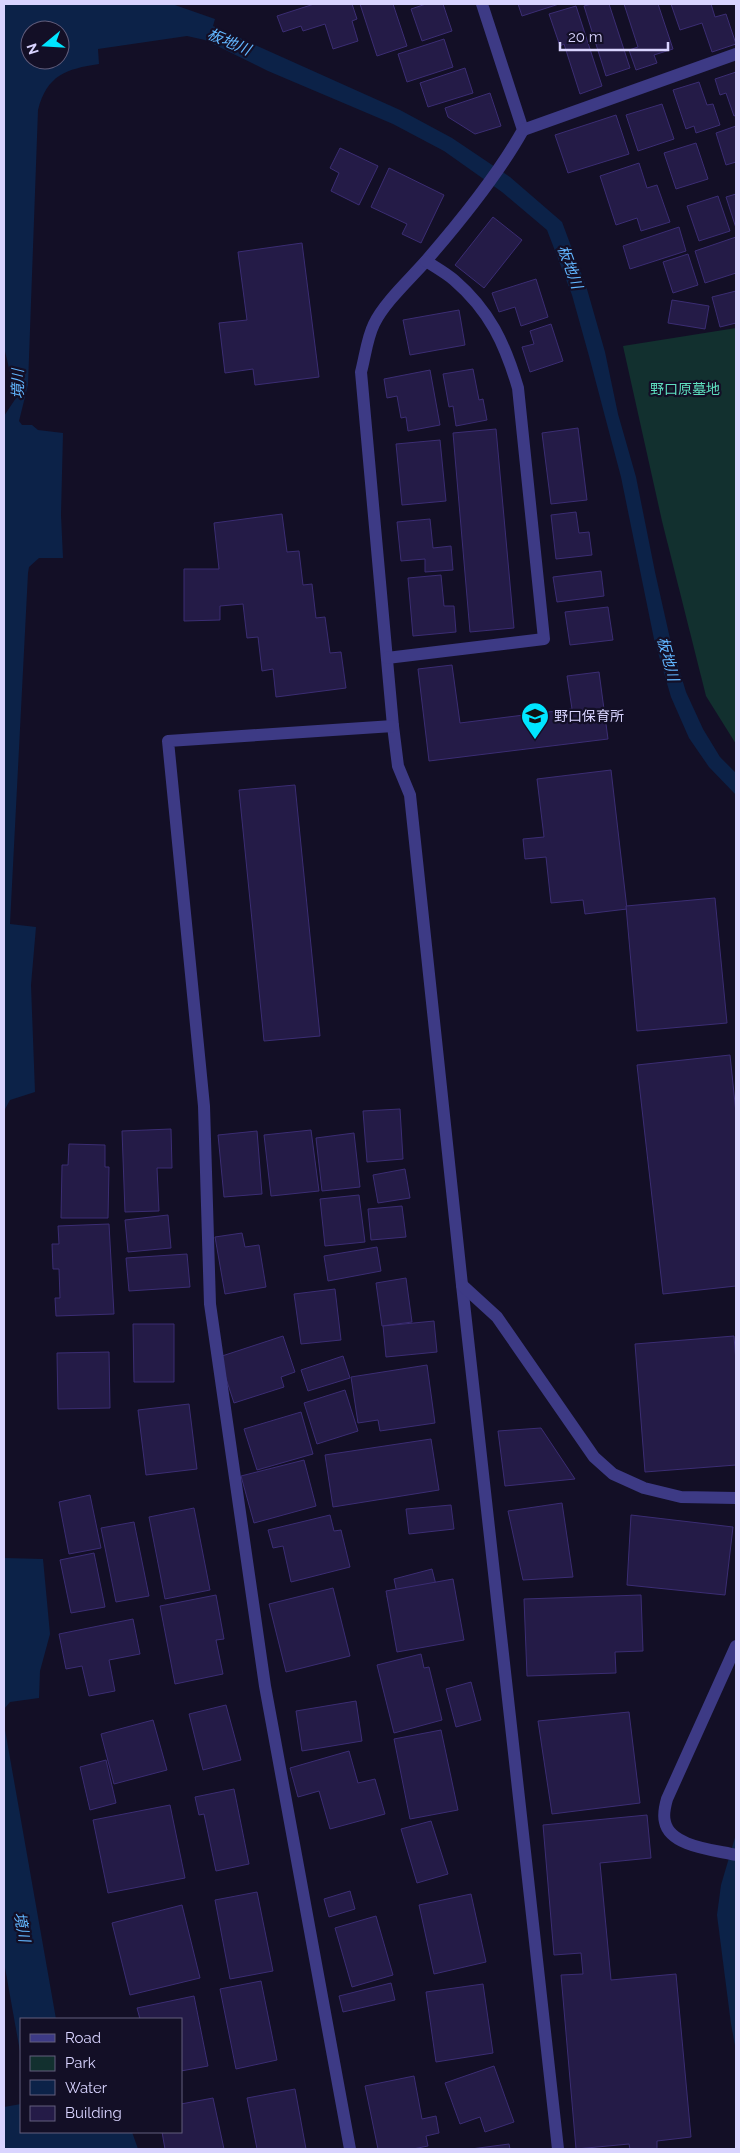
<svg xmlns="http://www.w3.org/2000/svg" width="740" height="2153" font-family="Raleway,'Noto Sans JP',sans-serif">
<rect width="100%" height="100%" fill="#130f26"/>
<!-- green -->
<path fill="#12302f" d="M736 328V744L706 696 662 521 623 346Z"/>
<!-- water -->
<g fill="#0c2248" fill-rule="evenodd">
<path d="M4 4H172L215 19 213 26 400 110 452 138 510 177 562 222 587 289 605 352 618 414 636 477 655 572 671 643 686 692 703 729 720 757 736 773V795L709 767 689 738 671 697 654 639 621 477 589 356 572 295 547 230 502 192 444 151 393 124 268 71 205 40 187 36 98 49 99 64C66 69 47 75 38 110L28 385 19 421 22 425H32L38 430 63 433 61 515 63 558H39L29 567 28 573 10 924 36 927 31 985 35 1092 10 1100 4 1111V416L16 398 4 347ZM30 30H60V60H30Z"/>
<path d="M4 1558 43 1559 50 1634 40 1671 39 1698 10 1702 4 1709Z"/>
<path d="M4 1724 56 2019H21V2057L4 1962Z"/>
<path d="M736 1834V2051L731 2024 717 1915 721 1885Z"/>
<path d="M21 2104V2132H132L138 2149H4V2107Z"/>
</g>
<!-- building -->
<g fill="#241b47" stroke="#3b2d73">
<path d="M314 4H352L357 19 352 21 358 41 333 49 325 24 303 31 301 26 283 32 277 16Z"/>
<path d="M360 4H393L407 46 377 56Z"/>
<path d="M426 4H443L452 31 422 41 411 9Z"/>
<path d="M518 4H559L522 16Z"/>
<path d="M592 4H609L630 68 606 76 584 6Z"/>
<path d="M624 4H658L673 49 654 55 657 63 636 70 629 50 638 47Z"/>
<path d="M671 4H711L715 17 726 14 736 44 712 52 702 23 680 30Z"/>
<path d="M576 6 602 86 580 94 564 44 560 46 549 14Z"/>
<path d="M444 39 453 67 407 82 398 54Z"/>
<path d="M465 68 473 93 428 107 420 83Z"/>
<path d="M736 72V115L734 116 726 93 720 95 715 79Z"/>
<path d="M699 82 707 105 713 104 720 125 696 133 694 126 686 129 673 90Z"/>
<path d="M490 93 501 126 475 134 448 117 445 108Z"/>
<path d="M662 104 674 139 638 151 626 115Z"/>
<path d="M616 115 629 154 568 173 555 135Z"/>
<path d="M736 126V162L726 165 716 133Z"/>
<path d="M696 143 708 179 676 189 664 153Z"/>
<path d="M340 148 378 166 359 205 331 191 339 173 330 168Z"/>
<path d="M639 163 647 188 657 185 670 222 641 231 637 218 616 225 600 176Z"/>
<path d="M389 168 444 195 421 243 402 234 407 224 371 207Z"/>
<path d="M736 194V228L726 197Z"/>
<path d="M718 196 730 231 699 241 687 206Z"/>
<path d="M493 217 522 240 484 288 455 265Z"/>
<path d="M679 227 686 251 630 269 623 246Z"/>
<path d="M736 237V273L705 283 695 251Z"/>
<path d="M302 243 319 377 255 385 253 369 225 373 219 323 247 320 238 252Z"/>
<path d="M688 254 698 285 673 293 663 262Z"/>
<path d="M536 279 548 317 521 326 515 307 499 312 492 293Z"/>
<path d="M736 291V323L720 327 712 297Z"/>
<path d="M672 300 709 306 705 329 668 323Z"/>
<path d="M459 310 465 345 410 355 403 320Z"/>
<path d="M551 324 563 361 530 372 522 347 534 344 530 331Z"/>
<path d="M473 369 479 400 483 399 487 420 456 426 453 406 449 407 443 374Z"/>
<path d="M430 370 440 425 408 431 406 417 401 418 397 396 387 398 384 379Z"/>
<path d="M578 428 587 500 551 504 542 433Z"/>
<path d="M496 429 514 628 470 632 453 433Z"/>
<path d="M440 440 446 501 402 505 396 444Z"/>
<path d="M576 512 579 533 589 532 592 555 556 559 551 515Z"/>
<path d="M282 514 287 552 299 551 303 585 312 584 316 618 325 617 330 653 341 652 346 688 276 697 273 669 262 671 258 637 247 638 243 604 220 606V620L184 621V569H219L214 523Z"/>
<path d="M430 519 433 548 451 546 453 570 425 572V559L401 561 397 522Z"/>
<path d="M601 571 604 596 557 602 553 577Z"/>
<path d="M441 575 444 606H454L456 632 413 636 408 578Z"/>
<path d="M608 607 613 640 570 645 565 612Z"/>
<path d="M452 665 460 723 572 709 567 676 599 672 608 739 429 761 418 669Z"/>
<path d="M611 770 627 909 585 914 583 900 551 903 546 857 525 859 523 839 544 837 537 779Z"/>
<path d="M295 785 320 1036 264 1041 239 790Z"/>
<path d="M715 898 727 1023 637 1031 626 906Z"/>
<path d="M730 1055 736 1113V1286L663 1294 637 1065Z"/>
<path d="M400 1109 403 1159 367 1162 363 1111Z"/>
<path d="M171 1129 172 1168H157L159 1211 125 1212 122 1131Z"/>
<path d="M311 1130 319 1191 271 1196 264 1135Z"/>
<path d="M257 1131 262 1194 224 1197 218 1135Z"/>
<path d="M354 1133 360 1187 322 1191 316 1138Z"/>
<path d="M69 1144 105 1145V1167H109L108 1218H61L62 1165H68Z"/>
<path d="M405 1169 410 1198 378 1203 373 1175Z"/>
<path d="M359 1195 365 1242 325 1246 320 1199Z"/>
<path d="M402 1206 406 1237 371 1240 368 1209Z"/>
<path d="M168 1215 171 1248 128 1252 125 1220Z"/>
<path d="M109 1224 114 1314 56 1316 55 1298H60L59 1269H53L52 1244H59L58 1226Z"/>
<path d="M242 1233 245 1247 259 1245 266 1287 225 1294 215 1237Z"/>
<path d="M377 1247 381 1271 328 1281 324 1256Z"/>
<path d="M187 1254 190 1287 129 1291 126 1258Z"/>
<path d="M406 1278 412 1322 382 1326 376 1283Z"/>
<path d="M335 1289 341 1340 301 1344 294 1294Z"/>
<path d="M434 1321 437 1352 386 1357 383 1326Z"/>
<path d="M133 1324H174V1382H134Z"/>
<path d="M283 1336 295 1372 281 1377 284 1387 234 1403 219 1357Z"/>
<path d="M734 1336 736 1362V1465L645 1472 635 1344Z"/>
<path d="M109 1352 110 1408 58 1409 57 1353Z"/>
<path d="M343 1356 350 1378 308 1391 301 1370Z"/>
<path d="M427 1365 435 1423 380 1431 378 1420 358 1423 351 1377Z"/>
<path d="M345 1390 358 1431 317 1444 304 1403Z"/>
<path d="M189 1404 197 1469 146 1475 138 1410Z"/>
<path d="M301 1412 313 1454 257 1470 244 1429Z"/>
<path d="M541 1428 575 1479 505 1486 498 1431Z"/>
<path d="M431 1439 439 1490 333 1507 325 1455Z"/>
<path d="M304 1460 316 1506 254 1523 241 1476Z"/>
<path d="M90 1495 101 1548 69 1554 59 1502Z"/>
<path d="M562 1503 573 1577 523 1580 508 1511Z"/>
<path d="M451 1505 454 1529 409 1534 406 1509Z"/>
<path d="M194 1508 210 1590 165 1599 149 1517Z"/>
<path d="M330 1515 334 1531 341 1530 350 1567 291 1582 283 1546 273 1548 268 1530Z"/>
<path d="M631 1515 733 1527 725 1595 627 1585Z"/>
<path d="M134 1522 149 1596 116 1602 101 1528Z"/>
<path d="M94 1553 105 1607 71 1613 60 1560Z"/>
<path d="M432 1569 448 1632 400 1644 387 1596 397 1593 394 1579Z"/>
<path d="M453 1579 464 1640 397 1652 386 1591Z"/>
<path d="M333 1588 350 1656 286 1672 269 1604Z"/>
<path d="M216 1595 224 1639 216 1640 223 1674 175 1684 160 1606Z"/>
<path d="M641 1595 643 1651 615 1652 616 1673 527 1676 524 1599Z"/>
<path d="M133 1619 140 1654 109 1660 115 1691 89 1696 82 1666 66 1669 59 1634Z"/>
<path d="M421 1654 424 1668 429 1667 442 1720 394 1733 377 1665Z"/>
<path d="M471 1682 481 1720 456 1727 446 1689Z"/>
<path d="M356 1701 362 1741 302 1751 296 1711Z"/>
<path d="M226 1705 241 1760 203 1770 189 1714Z"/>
<path d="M629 1712 640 1803 552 1814 538 1721Z"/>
<path d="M153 1720 167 1770 114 1784 101 1734Z"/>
<path d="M441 1730 458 1810 410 1819 394 1739Z"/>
<path d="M349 1751 358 1783 375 1779 385 1814 330 1829 319 1791 298 1797 290 1768Z"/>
<path d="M106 1760 116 1803 90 1810 80 1767Z"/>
<path d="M234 1789 249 1864 216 1871 204 1814 199 1815 195 1797Z"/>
<path d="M170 1805 185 1878 108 1893 93 1820Z"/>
<path d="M647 1815 651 1858 600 1863 611 1980 676 1974 691 2137 657 2141V2149H630L629 2144 576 2149 561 1975 583 1974 581 1953 554 1955 543 1825Z"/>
<path d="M431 1821 448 1874 417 1883 401 1829Z"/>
<path d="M350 1891 355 1909 329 1917 324 1899Z"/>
<path d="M257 1892 273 1971 230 1979 215 1900Z"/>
<path d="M471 1894 486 1962 434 1974 419 1905Z"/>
<path d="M182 1905 200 1978 130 1995 112 1923Z"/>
<path d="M376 1916 393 1975 352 1987 335 1928Z"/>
<path d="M261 1981 277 2060 236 2069 220 1989Z"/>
<path d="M391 1983 395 2000 343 2012 339 1996Z"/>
<path d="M483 1984 493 2053 436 2062 426 1992Z"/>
<path d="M194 1996 208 2066 181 2071V2019H140L137 2008Z"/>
<path d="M494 2066 514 2122 485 2132 480 2117 460 2124 445 2083Z"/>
<path d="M414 2076 422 2119 436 2116 439 2133 426 2136 428 2146 413 2149H378L365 2086Z"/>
<path d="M295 2089 306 2149H257L247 2098Z"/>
<path d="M213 2098 224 2149H165L162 2132H181V2104Z"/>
<path d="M509 2144 510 2149H471Z"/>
</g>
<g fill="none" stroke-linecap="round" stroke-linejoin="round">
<!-- minor -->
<g stroke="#3d3a85" stroke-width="12">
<path d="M482 4 523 130C499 173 458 224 425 262 409 280 384 303 374 324 367 338 365 357 361 372L393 726 398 766 410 795 462 1285 558 2149"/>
<path d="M523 130 736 54"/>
<path d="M387 658 544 639 518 388C505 344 490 311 454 280 446 273 435 267 426 261"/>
<path d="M462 1285 497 1317 594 1457 613 1474 644 1488 681 1497 736 1498"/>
<path d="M736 1646 667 1799C665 1806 663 1815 665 1822 670 1847 716 1850 736 1855"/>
<path d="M350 2149 265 1686 210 1304 204 1106 168 741 393 726"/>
</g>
</g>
<!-- icons -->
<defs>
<g id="school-pin" transform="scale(1.4375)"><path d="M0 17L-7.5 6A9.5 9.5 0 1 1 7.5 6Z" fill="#00e5ff" stroke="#130f26"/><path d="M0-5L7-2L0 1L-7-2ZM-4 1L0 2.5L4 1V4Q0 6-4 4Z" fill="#111"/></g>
</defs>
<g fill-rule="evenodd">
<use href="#school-pin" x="535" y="716"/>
</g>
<g text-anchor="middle" stroke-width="4.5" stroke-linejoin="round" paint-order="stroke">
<!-- park labels -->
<g font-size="14" fill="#5fe0c0" stroke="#130f26">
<text x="685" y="394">野口原墓地</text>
</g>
<!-- poi labels -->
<g font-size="14" fill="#d9d4ff" stroke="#130f26" text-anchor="start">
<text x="554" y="721">野口保育所</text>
</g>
<!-- water labels -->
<g font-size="15" font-style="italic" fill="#62b6ff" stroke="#130f26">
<text transform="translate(229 42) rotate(23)" y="5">板地川</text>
<text transform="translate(570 267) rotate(70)" y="5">板地川</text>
<text transform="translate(18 384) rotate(-90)" y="5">境川</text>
<text transform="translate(668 659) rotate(75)" y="5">板地川</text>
<text transform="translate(22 1927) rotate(79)" y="5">境川</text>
</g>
</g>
<!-- border -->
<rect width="740" height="2153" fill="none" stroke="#d9d4ff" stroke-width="10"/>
<!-- legend -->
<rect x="20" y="2018" width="162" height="115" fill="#130f26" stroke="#625e7d"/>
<rect x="30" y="2034" width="25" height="8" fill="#3d3a85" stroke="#625e7d"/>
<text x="65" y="2043" font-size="15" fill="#d9d4ff">Road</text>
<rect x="30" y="2056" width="25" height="15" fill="#12302f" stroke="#625e7d"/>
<text x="65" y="2068" font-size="15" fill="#d9d4ff">Park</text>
<rect x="30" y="2080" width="25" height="15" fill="#0c2248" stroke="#625e7d"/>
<text x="65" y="2093" font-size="15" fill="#d9d4ff">Water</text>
<rect x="30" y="2106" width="25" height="15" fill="#241b47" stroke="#625e7d"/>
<text x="65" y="2118" font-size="15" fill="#d9d4ff">Building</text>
<!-- north arrow -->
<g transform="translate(45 45) rotate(252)"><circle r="24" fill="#130f26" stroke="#625e7d"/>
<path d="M0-4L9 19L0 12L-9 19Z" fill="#00e5ff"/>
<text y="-8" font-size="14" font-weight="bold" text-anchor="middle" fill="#d9d4ff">N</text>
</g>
<!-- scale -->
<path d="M560 42v8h108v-8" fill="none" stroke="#d9d4ff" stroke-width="2.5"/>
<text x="568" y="42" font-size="15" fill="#d9d4ff" stroke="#130f26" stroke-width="4" paint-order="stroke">20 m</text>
</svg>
